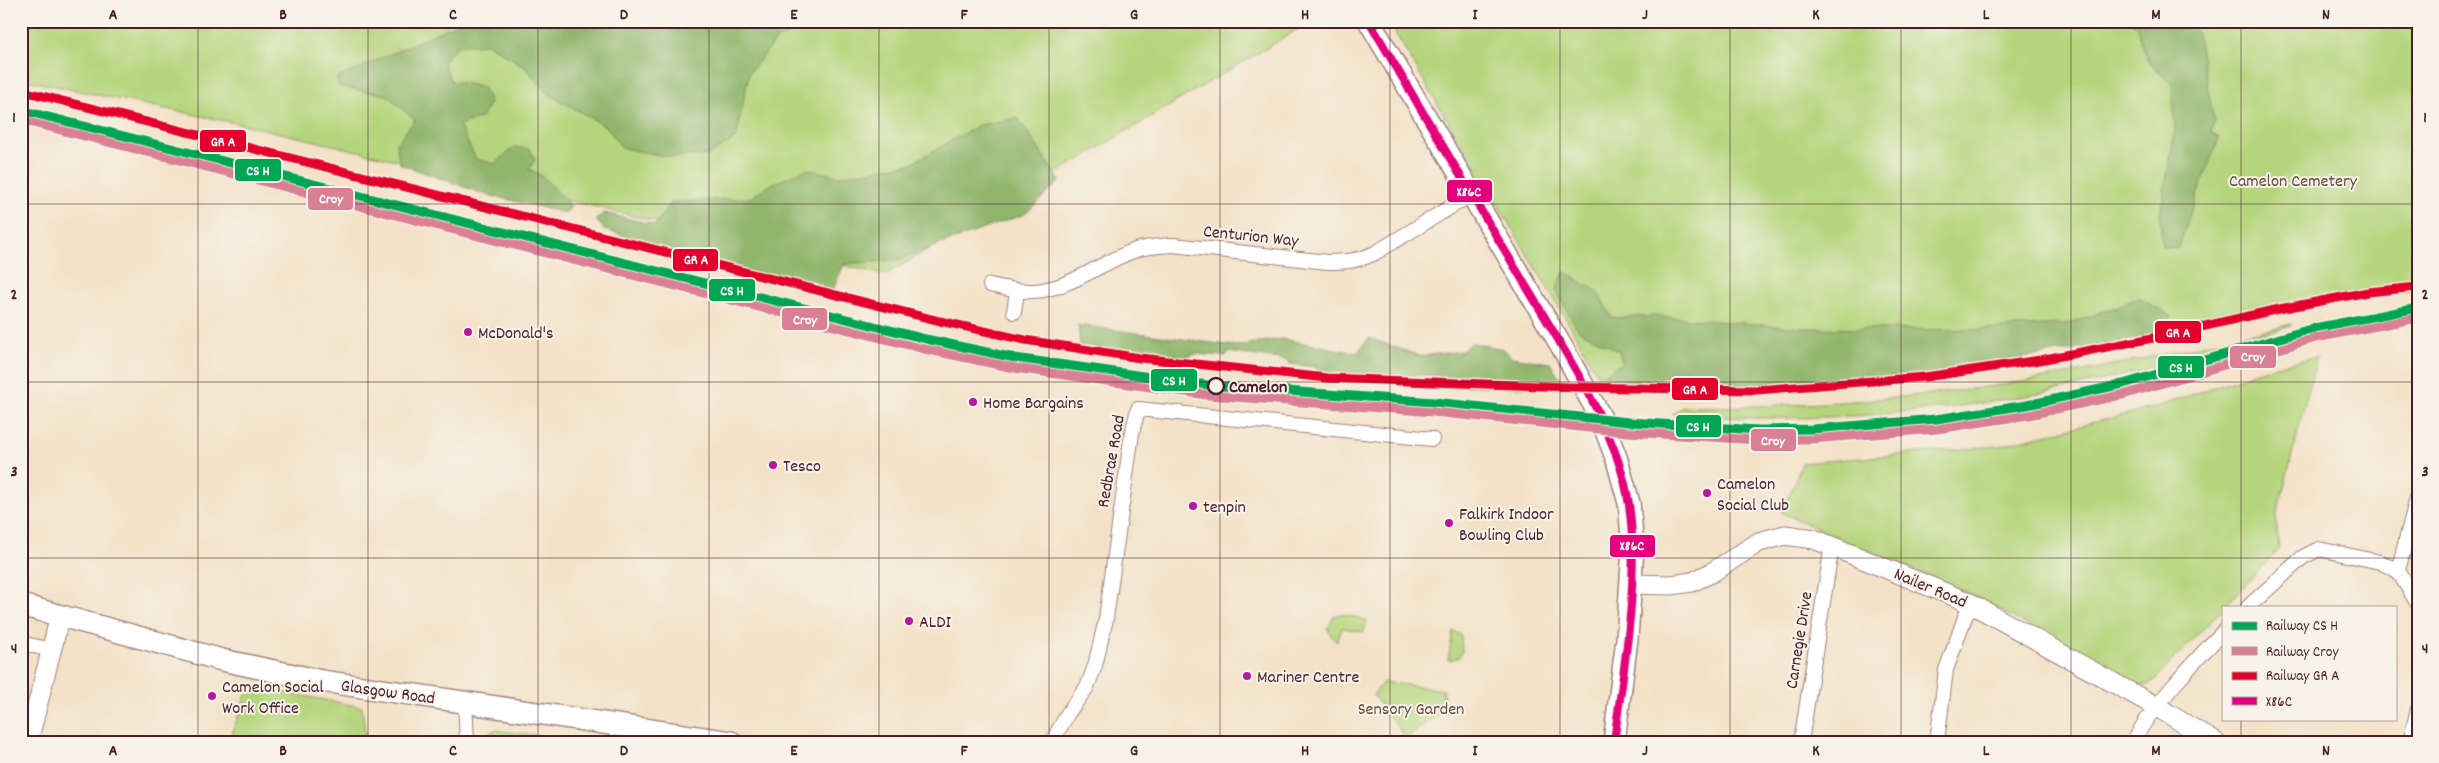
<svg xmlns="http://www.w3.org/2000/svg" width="2439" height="763" font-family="Dekko,sans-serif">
<rect width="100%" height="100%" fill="#f7f3e8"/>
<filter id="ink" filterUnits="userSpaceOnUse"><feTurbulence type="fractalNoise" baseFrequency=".02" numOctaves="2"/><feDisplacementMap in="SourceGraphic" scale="10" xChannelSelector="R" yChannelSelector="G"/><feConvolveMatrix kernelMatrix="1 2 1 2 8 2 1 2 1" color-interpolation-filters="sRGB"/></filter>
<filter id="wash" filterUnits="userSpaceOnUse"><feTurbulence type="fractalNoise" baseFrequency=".0096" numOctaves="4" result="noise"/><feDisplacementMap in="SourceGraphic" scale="20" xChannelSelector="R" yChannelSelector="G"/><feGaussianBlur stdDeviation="1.12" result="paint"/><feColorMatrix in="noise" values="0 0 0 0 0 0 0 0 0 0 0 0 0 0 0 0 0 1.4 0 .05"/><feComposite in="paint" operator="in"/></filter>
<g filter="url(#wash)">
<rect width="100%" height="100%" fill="#f3e2c8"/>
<!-- green -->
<g fill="#b5d57d" stroke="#807a54">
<path d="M21 21H1312L885 275 264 129 21 79Z"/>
<path d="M1388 21H2418V289L2358 295 2080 342 1642 360 1598 376 1578 339Z"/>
<path d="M2291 324V326C2234 342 2178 361 2120 376 1980 411 1818 426 1673 414L1683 407C1801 407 1917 399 2033 380 2120 366 2206 344 2291 324Z"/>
<path d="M2317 357 2276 518 2279 549 2150 685H2136L1974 596 1782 513 1802 463 1999 446 2156 407 2275 366Z"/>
<path d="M1342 614 1367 620 1364 632 1342 628 1337 642 1331 636 1328 628 1334 616Z"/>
<path d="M1453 631 1461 635 1462 651 1458 658 1448 660Z"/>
<path d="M1383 682 1444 690 1441 712 1406 738 1373 695Z"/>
<path d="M249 686 362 707 366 742H229Z"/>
<path d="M495 730 584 742H483L487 734Z"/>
</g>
<!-- forest -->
<g fill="#90b66c" stroke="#6d6a4c">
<path d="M463 21H815L776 40 749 73 736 138 709 155 672 157 622 148 607 127 547 93 525 67 488 44 457 46 443 62 451 81 483 87 490 102 482 117 459 125 476 159 495 164 514 147 530 149 535 160 529 169 543 177 571 206 566 213 484 194 400 164 396 144 415 120 387 95 340 87 336 79Z"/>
<path d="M2132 21H2190L2198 36 2214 121 2211 132 2219 138 2187 222 2179 248 2162 247 2160 213 2175 131 2172 85 2147 60 2137 28Z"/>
<path d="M1018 118 1060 181 1025 214 897 260 844 264 832 292 747 272 605 230 596 220 604 213 655 225 672 202 750 198 772 184 807 169 838 176 910 164 979 125Z"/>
<path d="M1564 272 1597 291 1612 318 1654 316 1803 328 1970 330 2073 323 2139 298 2172 316 2158 335 1911 377 1740 389 1609 387 1603 376 1622 363 1619 351 1578 330 1556 290Z"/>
<path d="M1078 325 1235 346 1282 339 1357 353 1369 338 1420 356 1462 351 1472 343 1504 349 1511 357 1550 363 1564 383 1563 388 1444 385 1440 376 1318 372 1315 367 1290 364 1288 360 1228 352 1226 356 1191 354 1190 359 1080 345Z"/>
</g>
</g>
<g filter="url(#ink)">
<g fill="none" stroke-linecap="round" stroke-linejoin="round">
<!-- street casing -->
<g stroke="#9e807a" stroke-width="16">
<g id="street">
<path d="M990 285C1008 289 1025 293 1043 290 1078 284 1106 259 1139 249 1150 246 1162 246 1173 245L1327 262C1345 262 1359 261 1375 253L1472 194"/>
<path d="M1014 312 1017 291"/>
<path d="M2418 494 2398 571 2418 604"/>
<path d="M2248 607 2303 557 2319 549 2380 562 2398 571"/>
<path d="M21 643 51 650"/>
<path d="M465 702 467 742"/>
<path d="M1052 742 1068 713 1087 687 1095 666 1106 619 1132 433 1138 409 1432 439"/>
<path d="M1801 742 1832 545"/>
<path d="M1937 742 1946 670 1970 603"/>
<path d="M2135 742C2138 721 2205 650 2223 632"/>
<path d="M2410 742 2418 709"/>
</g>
</g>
<!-- secondary casing -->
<g stroke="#9e807a" stroke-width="21">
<g id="secondary">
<path d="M1630 584 1671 585 1692 582 1711 573 1759 542 1785 535 1814 539 1970 603 2157 707 2215 742"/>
<path d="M28 742 60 616"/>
</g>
</g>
<!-- primary casing -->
<g stroke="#9e807a" stroke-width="24">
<g id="primary">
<path d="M1369 21 1562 347 1601 418 1617 460 1629 503 1633 548 1627 639 1614 742"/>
<path d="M21 605 222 660 322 681 731 742"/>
</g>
</g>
<!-- street -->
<use href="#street" stroke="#fff" stroke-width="14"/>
<!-- secondary -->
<use href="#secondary" stroke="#fff" stroke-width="19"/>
<!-- primary -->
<use href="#primary" stroke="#fff" stroke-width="21"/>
<!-- bus-1 casing -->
<g stroke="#f7f3e8" stroke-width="11">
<path id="bus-1" d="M1369 21C1420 108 1471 194 1523 281 1560 344 1619 431 1629 505 1640 583 1624 664 1614 742"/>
</g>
<!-- bus-1 -->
<use href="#bus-1" stroke="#e5007d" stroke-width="8"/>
<!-- rail-1 casing -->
<g stroke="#f7f3e8" stroke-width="12">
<path id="rail-1" d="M21 110 926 339 1015 358 1208 385 1434 402 1629 422 1759 430 1812 429 1936 419 2027 405 2123 384 2314 328 2418 308"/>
</g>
<!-- rail-2 casing -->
<g stroke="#f7f3e8" stroke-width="12">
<path id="rail-2" d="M21 120 924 349 1014 368 1207 395 1433 412 1628 432 1758 440 1812 439 1937 429 2029 415 2126 394 2316 338 2418 318"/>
</g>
<!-- rail-3 casing -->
<g stroke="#f7f3e8" stroke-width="12">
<path id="rail-3" d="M23 91 940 321 1025 340 1140 358 1327 378 1568 387 1757 390 1925 377 2040 360 2158 337 2274 310 2368 292 2417 287"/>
</g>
<!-- rail-1 -->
<use href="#rail-1" stroke="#00a651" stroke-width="9"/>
<!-- rail-2 -->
<use href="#rail-2" stroke="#da8095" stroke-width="9"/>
<!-- rail-3 -->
<use href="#rail-3" stroke="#e4002b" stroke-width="9"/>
</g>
</g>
<!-- grid -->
<path fill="none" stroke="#4a1f2b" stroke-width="1" stroke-opacity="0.55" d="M198 21V742M368 21V742M538 21V742M709 21V742M879 21V742M1049 21V742M1220 21V742M1390 21V742M1560 21V742M1730 21V742M1901 21V742M2071 21V742M2241 21V607M21 204H2418M21 382H2418M21 558H2418M2241 719V742"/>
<!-- markers -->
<g fill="#b5179e" stroke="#f7f3e8" stroke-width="2">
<circle cx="468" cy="332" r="5"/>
<circle cx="973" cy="402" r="5"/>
<circle cx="773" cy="465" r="5"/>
<circle cx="1707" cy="493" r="5"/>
<circle cx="1193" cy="506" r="5"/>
<circle cx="1449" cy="523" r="5"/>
<circle cx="909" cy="621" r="5"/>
<circle cx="1247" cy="676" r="5"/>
<circle cx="212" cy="696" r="5"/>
</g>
<circle fill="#f7f3e8" stroke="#4a1f2b" stroke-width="2.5" cx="1216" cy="386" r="8"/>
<g text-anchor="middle" stroke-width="4" stroke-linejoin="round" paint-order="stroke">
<!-- park labels -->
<g font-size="18" fill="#654c40" stroke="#f7f3e8">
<text x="2293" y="186">Camelon Cemetery</text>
<text x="1411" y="714">Sensory Garden</text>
</g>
<!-- street labels -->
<g font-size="18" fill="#4a1f2b" stroke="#f7f3e8">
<text transform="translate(1251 235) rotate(6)" y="6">Centurion Way</text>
<text transform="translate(1110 461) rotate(-80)" y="6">Redbrae Road</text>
<text transform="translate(1931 587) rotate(23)" y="6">Nailer Road</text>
<text transform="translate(1798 640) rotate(-81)" y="6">Carnegie Drive</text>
<text transform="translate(388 691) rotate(8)" y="6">Glasgow Road</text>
</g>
<!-- poi labels -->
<g font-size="18" fill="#4a1f2b" stroke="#f7f3e8" text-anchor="start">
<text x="478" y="338">McDonald's</text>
<text x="983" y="408">Home Bargains</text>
<text x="783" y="471">Tesco</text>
<text x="1717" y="489">Camelon<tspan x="1717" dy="21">Social Club</tspan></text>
<text x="1203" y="512">tenpin</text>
<text x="1459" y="519">Falkirk Indoor<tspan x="1459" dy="21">Bowling Club</tspan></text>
<text x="919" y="627">ALDI</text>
<text x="1257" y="682">Mariner Centre</text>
<text x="222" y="692">Camelon Social<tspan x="222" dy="21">Work Office</tspan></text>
</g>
<!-- stop labels -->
<g font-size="18" font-weight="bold" fill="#4a1f2b" stroke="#f7f3e8" text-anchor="start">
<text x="1229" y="392">Camelon</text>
</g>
</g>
<g stroke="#f7f3e8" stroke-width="2">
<rect x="199" y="129" width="48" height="24" rx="5" fill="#e4002b"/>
<rect x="234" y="158" width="48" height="24" rx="5" fill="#00a651"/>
<rect x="1446" y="179" width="47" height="24" rx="5" fill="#e5007d"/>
<rect x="307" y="187" width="47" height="24" rx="5" fill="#da8095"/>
<rect x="672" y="248" width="47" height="24" rx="5" fill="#e4002b"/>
<rect x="708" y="278" width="48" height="24" rx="5" fill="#00a651"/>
<rect x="781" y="307" width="47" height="24" rx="5" fill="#da8095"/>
<rect x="2154" y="320" width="48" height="24" rx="5" fill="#e4002b"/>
<rect x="2229" y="345" width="48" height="24" rx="5" fill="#da8095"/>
<rect x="2157" y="355" width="48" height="24" rx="5" fill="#00a651"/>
<rect x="1150" y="368" width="48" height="24" rx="5" fill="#00a651"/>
<rect x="1671" y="377" width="48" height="24" rx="5" fill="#e4002b"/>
<rect x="1675" y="414" width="47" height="24" rx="5" fill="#00a651"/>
<rect x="1750" y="428" width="47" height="24" rx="5" fill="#da8095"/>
<rect x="1609" y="534" width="47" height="24" rx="5" fill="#e5007d"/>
</g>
<g font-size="14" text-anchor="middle" font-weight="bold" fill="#fff">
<text x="223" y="146">GR A</text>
<text x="258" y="175">CS H</text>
<text x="1469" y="196">X86C</text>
<text x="331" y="203">Croy</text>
<text x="696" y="264">GR A</text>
<text x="732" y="295">CS H</text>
<text x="805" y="324">Croy</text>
<text x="2178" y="337">GR A</text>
<text x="2253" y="361">Croy</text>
<text x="2181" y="372">CS H</text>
<text x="1174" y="385">CS H</text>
<text x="1695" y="394">GR A</text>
<text x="1698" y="431">CS H</text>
<text x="1773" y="445">Croy</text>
<text x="1632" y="550">X86C</text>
</g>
<!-- margin -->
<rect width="2439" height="763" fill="none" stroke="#f7f3e8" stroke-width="55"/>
<!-- legend -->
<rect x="2222" y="606" width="175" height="115" fill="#f7f3e8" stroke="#b29e9c"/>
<rect x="2232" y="622" width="25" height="8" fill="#00a651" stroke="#b29e9c"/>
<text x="2266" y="630" font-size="15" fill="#4a1f2b">Railway CS H</text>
<rect x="2232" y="647" width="25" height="8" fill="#da8095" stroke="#b29e9c"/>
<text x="2266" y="656" font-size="15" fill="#4a1f2b">Railway Croy</text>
<rect x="2232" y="672" width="25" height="8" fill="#e4002b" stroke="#b29e9c"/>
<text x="2266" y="680" font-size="15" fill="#4a1f2b">Railway GR A</text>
<rect x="2232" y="697" width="25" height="8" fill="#e5007d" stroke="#b29e9c"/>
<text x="2266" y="706" font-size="15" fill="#4a1f2b">X86C</text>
<rect x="28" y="28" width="2384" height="708" fill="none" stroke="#4a1f2b" stroke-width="2"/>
<g font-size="16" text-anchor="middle" font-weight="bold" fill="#4a1f2b">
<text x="113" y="19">A</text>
<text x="283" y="19">B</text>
<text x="453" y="19">C</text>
<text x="624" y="19">D</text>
<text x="794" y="19">E</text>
<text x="964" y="19">F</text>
<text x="1134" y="19">G</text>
<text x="1305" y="19">H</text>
<text x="1475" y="19">I</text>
<text x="1645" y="19">J</text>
<text x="1816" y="19">K</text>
<text x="1986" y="19">L</text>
<text x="2156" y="19">M</text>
<text x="2326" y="19">N</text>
<text x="14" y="122">1</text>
<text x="2425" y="122">1</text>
<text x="14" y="299">2</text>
<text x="2425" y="299">2</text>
<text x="14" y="476">3</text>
<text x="2425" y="476">3</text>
<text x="14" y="653">4</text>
<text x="2425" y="653">4</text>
<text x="113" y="755">A</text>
<text x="283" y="755">B</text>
<text x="453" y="755">C</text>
<text x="624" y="755">D</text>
<text x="794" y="755">E</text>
<text x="964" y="755">F</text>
<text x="1134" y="755">G</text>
<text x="1305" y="755">H</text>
<text x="1475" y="755">I</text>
<text x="1645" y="755">J</text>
<text x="1816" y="755">K</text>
<text x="1986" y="755">L</text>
<text x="2156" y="755">M</text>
<text x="2326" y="755">N</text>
</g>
</svg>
